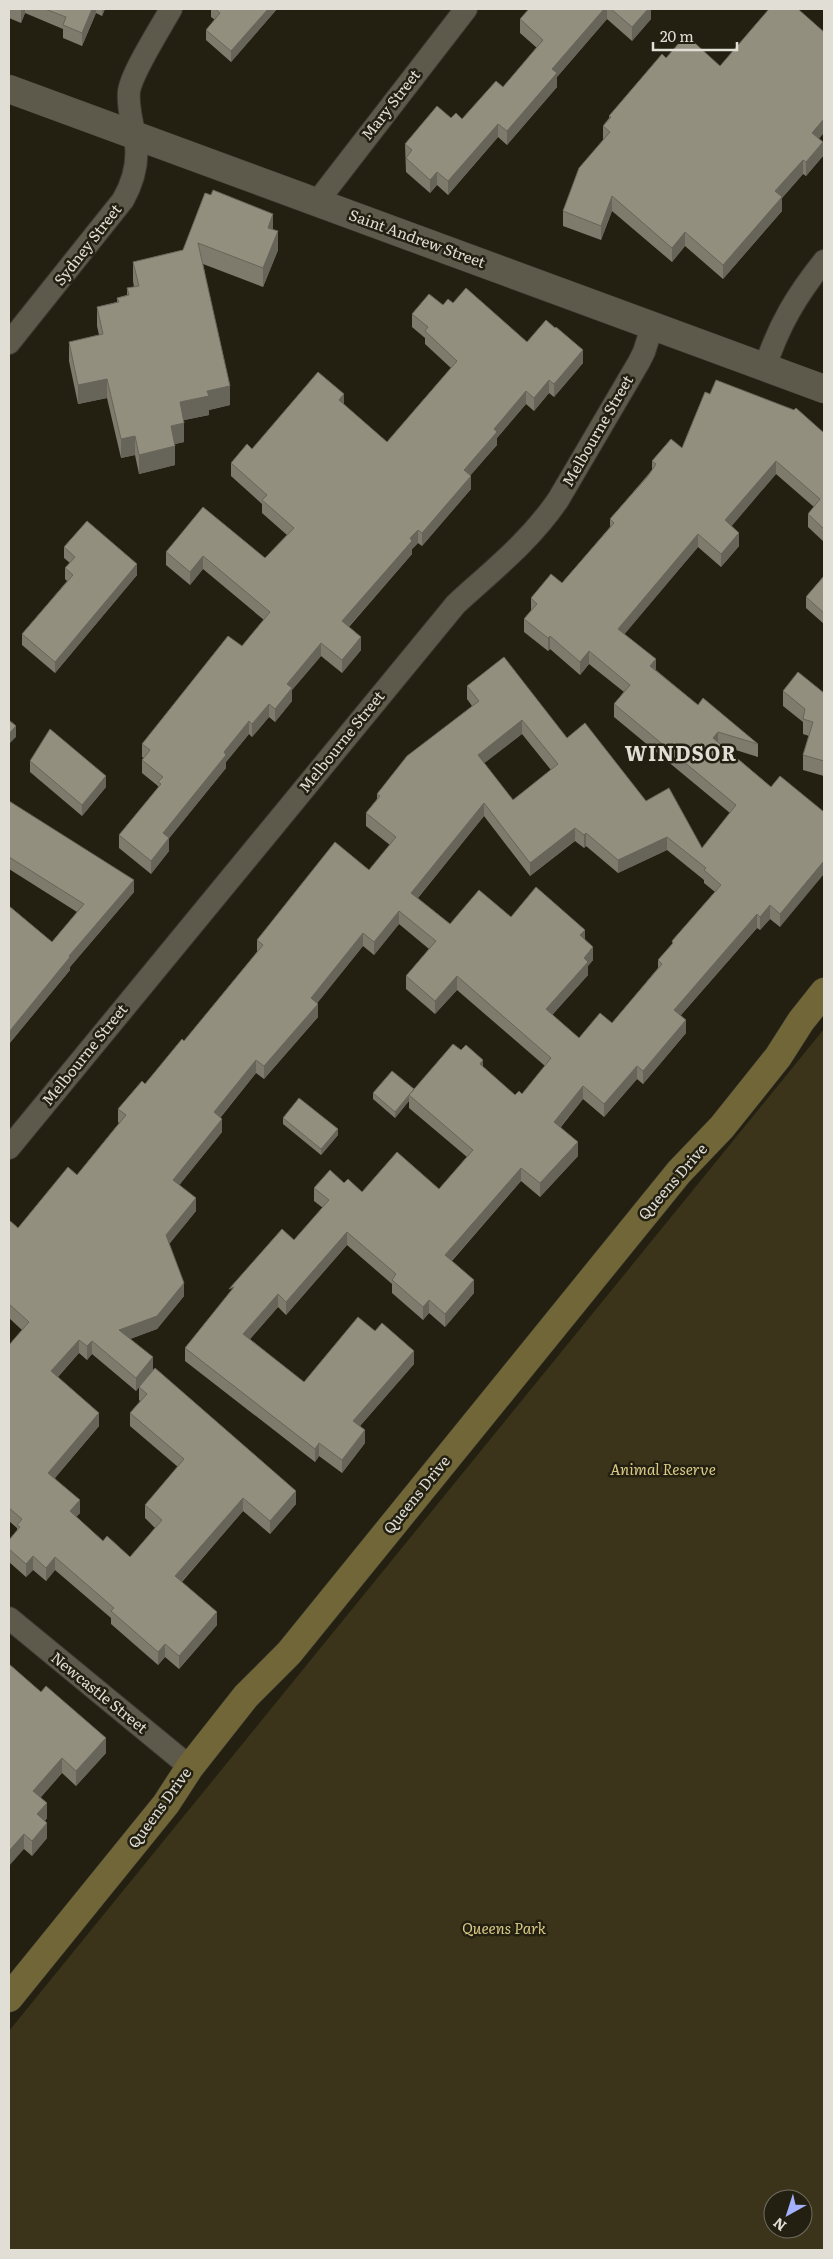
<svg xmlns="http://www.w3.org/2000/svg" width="833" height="2259" font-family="Literata,serif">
<rect width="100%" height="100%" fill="#232012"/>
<!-- green -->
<path fill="#3b341a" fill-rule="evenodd" d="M824 1029V2250H9V2031ZM773 2199H803V2229H773Z"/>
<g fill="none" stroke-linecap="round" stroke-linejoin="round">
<!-- minor casing -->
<g stroke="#3b3830" stroke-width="24">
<g id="minor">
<path d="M317 202 466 9"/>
<path d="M9 343 123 200C132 184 138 164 136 145 134 127 127 109 129 91 132 72 161 27 171 9"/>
<path d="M765 367C779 325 796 296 824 261"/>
<path d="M9 1148 456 604C492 571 530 541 558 500L639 362 644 352 653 324"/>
<path d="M9 1618 190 1767"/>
</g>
</g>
<!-- tertiary casing -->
<g stroke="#3b3830" stroke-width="29">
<path id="tertiary" d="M9 89 824 389"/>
</g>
<!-- secondary casing -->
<g stroke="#3b3830" stroke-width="29">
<path id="secondary" d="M9 1998 166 1804 190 1767 246 1696 289 1653 679 1172 722 1127 778 1057 801 1021 824 992"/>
</g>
<!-- minor -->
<use href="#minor" stroke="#5e5a4b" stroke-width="22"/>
<!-- tertiary -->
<use href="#tertiary" stroke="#5e5a4b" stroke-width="28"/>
<!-- secondary -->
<use href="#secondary" stroke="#706638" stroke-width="28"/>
</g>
<!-- wall -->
<g fill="#7e7b6d" fill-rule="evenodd">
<path d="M9 9H105L102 16 96 13 82 46 63 38V29L25 13 21 23 9 18Z"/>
<path d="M211 9H277L231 62 206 40V30L215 20 211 17Z"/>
<path d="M529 9H651V19L632 41 607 19 557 77V87L507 145 498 137 448 195 437 185 430 193 406 172 405 144 451 118 462 119 503 87 537 48 520 33V19Z"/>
<path d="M666 58 720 66 819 139 823 156 806 176 803 174 782 198V211L723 279 685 246 672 262 612 211 601 240 563 226V211L603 140V126L609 118V116Z"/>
<path d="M205 193 273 230 278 250 263 287 203 264 230 405 209 410V415L184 420V442L175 444V465L139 474 135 455 121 458 107 398 78 404 69 361V342L99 335 97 326V307L117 302V298L127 295V288L134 287 133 281V262L183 250Z"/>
<path d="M453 303 527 342 583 363 554 397 549 393 534 411 526 404 497 438V445L470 475 471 489 422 546 418 543 412 549V554L349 627 361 650 342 673 321 656 292 690V701L275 722 269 717 252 737 249 734 226 762V768L169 838V851L151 874 119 848V835L158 788V786L142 773V760L144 758 142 757V744L242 646 264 620 203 569 190 585 166 565V552L265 558 287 535 262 513V504L231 476V463L252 449 344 405 387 442 451 368 425 344V338L412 327V314L443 305Z"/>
<path d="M824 433V542L808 527V514L814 507 776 474 731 526 739 546 721 567 698 547 624 634 656 670 698 705 758 744V757L723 746 771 787 824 812 780 927 770 919 760 930 757 928 681 1015 686 1033 643 1084 637 1079 604 1117 583 1099 561 1127 578 1156 540 1197 521 1181 452 1261 474 1293 445 1327 429 1313 423 1320 392 1293V1284L347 1245 286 1315 278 1307 250 1339 304 1382 414 1364 360 1426 365 1443 342 1473 319 1456 315 1462 185 1361V1348L294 1240 323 1208 314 1201V1188L344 1183 362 1192 439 1189 467 1157 409 1108V1101L395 1118 373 1099V1093L414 1089 461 1050 483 1068 515 1095 522 1094 545 1066 457 990 435 1014 406 989V976L429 949 399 924 374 955 363 946 317 1003 318 1017 264 1079 256 1073 221 1117 222 1132 179 1185 196 1211 169 1244 184 1296 157 1329 130 1339 153 1370 296 1504 270 1534 243 1511 182 1582 217 1625 179 1669 165 1657 158 1665 111 1624V1618L55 1570 46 1581 33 1570 26 1577 9 1562V1540L17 1530V1528L9 1521V1345L22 1330 9 1318V1220L18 1228 77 1175 119 1123 118 1122V1109L145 1084 184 1041 257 952V940L369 870 390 845 366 826V813L377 799V794L472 706 467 699V686L567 738 646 801 702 848 730 813 614 717V704L624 692 589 664 580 675 550 649 548 651 524 632V619L531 610V598L562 583 610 527V519L652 470V461L682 448ZM522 734 551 770 513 800 484 763ZM484 816 530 876 575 841 584 848 586 846 618 873 667 850 704 880V883L715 892 672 941V945L658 960V968L612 1023 579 1038 552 1015 588 975V966L593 960 585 940 511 917 450 924 418 898ZM79 1353 87 1360 92 1354 136 1391 139 1387V1400L140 1401 130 1413V1426L178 1467 145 1505V1518L155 1528 130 1557 103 1541 76 1517 80 1513 55 1478 99 1426 58 1377Z"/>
<path d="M64 547 137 575 55 673 22 645V634L67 581 65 579V568L70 563 64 558Z"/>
<path d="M824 576V624L806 608V597Z"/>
<path d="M783 691 824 693V776L803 770V755L809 736 803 734V722L783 706Z"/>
<path d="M30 761 106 787 82 816 30 772Z"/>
<path d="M9 801 134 892 70 967V970L9 1044V906L52 942 77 912 9 869Z"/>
<path d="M283 1118 338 1135 321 1155 283 1124Z"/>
<path d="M9 1664 106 1753 76 1786 62 1773 41 1797 47 1818 45 1821 47 1838 32 1856 24 1849Z"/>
</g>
<!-- shaded-wall -->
<g fill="#676459">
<path d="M21 9H25V13L21 23Z"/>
<path d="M92 9H96V13L82 46V33Z"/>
<path d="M102 9H105L102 16Z"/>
<path d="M268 9H277L231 62V51Z"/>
<path d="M604 9H607V19L557 77V87L507 145V131L552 69Z"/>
<path d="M648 9H651V19L632 41V27Z"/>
<path d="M824 119V133L812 147V133Z"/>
<path d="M498 124V137L448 195V181Z"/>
<path d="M823 142V156L806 176V162Z"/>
<path d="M803 160V174L782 198V211L723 279V265L775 191Z"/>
<path d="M437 172V185L430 193V180Z"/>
<path d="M612 196V211L601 240V226Z"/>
<path d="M273 214V234L268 228Z"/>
<path d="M278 231V250L263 287V268Z"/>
<path d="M685 232V246L672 262V248Z"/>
<path d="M583 350V363L554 397V384Z"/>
<path d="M107 379V398L78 404V385Z"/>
<path d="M549 380V393L534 411V398Z"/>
<path d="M230 386V405L209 410V415L180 421V402L207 391Z"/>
<path d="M526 391V404L497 438V445L464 483V470L494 429Z"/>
<path d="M344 394V407L339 400Z"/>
<path d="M184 423V442L171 445V426Z"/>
<path d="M135 436V455L121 458V439Z"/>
<path d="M175 446V465L139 474V455Z"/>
<path d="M776 461V474L725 534V520Z"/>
<path d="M471 476V489L422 546V533Z"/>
<path d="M418 530V543L412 549V554L342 634V621L410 538Z"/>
<path d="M739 533V546L721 567V554Z"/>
<path d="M698 534V547L618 642V629Z"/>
<path d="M203 556V569L190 585V572Z"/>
<path d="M137 564V575L55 673V662Z"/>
<path d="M550 636V649L548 651V638Z"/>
<path d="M361 637V650L342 673V660Z"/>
<path d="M321 643V656L292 690V701L275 722V709L287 684Z"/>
<path d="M589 651V664L580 675V662Z"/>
<path d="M656 659V673L650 666Z"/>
<path d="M269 704V717L252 737V724Z"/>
<path d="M522 720V734L478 768V755Z"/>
<path d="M249 721V734L226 762V768L163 846V833L224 752Z"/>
<path d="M16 726V737L9 744V734Z"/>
<path d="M718 732V745L713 738Z"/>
<path d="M106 776V787L82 816V805Z"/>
<path d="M484 803V816L411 906V893Z"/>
<path d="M575 828V841L530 876V863Z"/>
<path d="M586 833V846L584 848V835Z"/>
<path d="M667 837V850L618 873V860Z"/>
<path d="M169 838V851L151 874V861Z"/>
<path d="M824 861V874L780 927V914Z"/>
<path d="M134 880V892L70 967V970L9 1044V1032L69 956Z"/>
<path d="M770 905V919L760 930V917Z"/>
<path d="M399 911V924L374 955V942Z"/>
<path d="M757 914V928L674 1023V1010Z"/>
<path d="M585 930V943L580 935Z"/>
<path d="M363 933V946L311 1011V998Z"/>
<path d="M593 947V960L588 966V975L546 1022V1009L584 958Z"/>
<path d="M457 976V990L435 1014V1001Z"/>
<path d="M318 1004V1017L264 1079V1066Z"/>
<path d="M686 1020V1033L643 1084V1071Z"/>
<path d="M256 1060V1073L214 1125V1112Z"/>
<path d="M483 1060V1073L480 1064Z"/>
<path d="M637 1066V1079L604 1117V1104Z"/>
<path d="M583 1086V1099L554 1135V1122Z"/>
<path d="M409 1096V1101L395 1118V1112Z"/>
<path d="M222 1119V1132L173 1193V1180Z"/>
<path d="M338 1129V1135L321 1155V1149Z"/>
<path d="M578 1142V1156L540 1197V1183Z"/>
<path d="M521 1168V1181L445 1268V1255Z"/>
<path d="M196 1198V1211L166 1248V1235Z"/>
<path d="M347 1232V1245L286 1315V1302Z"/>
<path d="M474 1280V1293L445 1327V1314Z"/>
<path d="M184 1283V1296L157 1329 119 1343V1330Z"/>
<path d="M278 1294V1307L243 1347V1334Z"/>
<path d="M429 1300V1313L423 1320V1307Z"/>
<path d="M79 1340V1353L51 1384V1371Z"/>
<path d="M92 1341V1354L87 1360V1346Z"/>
<path d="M414 1351V1364L353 1434V1421Z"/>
<path d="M153 1357V1370L136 1391V1378Z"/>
<path d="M99 1413V1426L48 1486V1473Z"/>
<path d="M365 1430V1443L342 1473V1460Z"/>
<path d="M319 1443V1456L315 1462V1449Z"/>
<path d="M296 1491V1504L270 1534V1521Z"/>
<path d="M243 1498V1511L175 1589V1576Z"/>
<path d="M80 1500V1513L70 1524V1511Z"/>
<path d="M33 1556V1570L26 1577V1564Z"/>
<path d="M55 1557V1570L46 1581V1568Z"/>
<path d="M217 1612V1625L179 1669V1656Z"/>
<path d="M165 1644V1657L158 1665V1652Z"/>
<path d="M106 1738V1753L76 1786V1771Z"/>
<path d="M62 1758V1773L33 1806V1791Z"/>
<path d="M47 1803V1818L37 1829V1814Z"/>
<path d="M47 1823V1838L32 1856V1841Z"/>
<path d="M24 1834V1849L9 1866V1851Z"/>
</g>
<!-- building -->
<g fill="#938f7f" stroke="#676459" fill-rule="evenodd">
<path d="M45 9H92L82 33 63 25 66 17Z"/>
<path d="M215 9H268L231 51 206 30 220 13Z"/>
<path d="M529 9H604L552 69 557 73 507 131 498 124 448 181 437 172 430 180 406 158 412 150 405 144 437 106 451 118 456 113 462 119 496 81 503 87 543 40 520 19Z"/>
<path d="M611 9H648L632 27Z"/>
<path d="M769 9H798L824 32V119L812 133 823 142 806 162 803 160 775 191 782 197 723 265 685 232 672 248 612 196 601 226 563 211 579 168 610 132 603 126 611 117 609 116 662 54 666 58 686 35 720 66Z"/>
<path d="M213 190 273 214 268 228 278 231 263 268 198 243 230 386 207 391 209 396 180 402 184 423 171 426 175 446 139 455 135 436 121 439 107 379 78 385 69 342 103 334 97 307 119 302 117 298 129 295 127 288 139 286 133 262 183 250 205 193 211 195Z"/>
<path d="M466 288 527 342 546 320 555 328 556 327 583 350 554 384 549 380 534 398 526 391 494 429 497 432 464 470 471 476 422 533 418 530 410 538 412 541 342 621 361 637 342 660 321 643 287 684 292 688 275 709 269 704 252 724 249 721 224 752 226 755 163 833 169 838 151 861 119 835 161 784 158 782 163 777 142 760 150 750 142 744 228 636 242 646 270 612 203 556 190 572 166 552 203 507 265 558 294 528 262 500 267 495 231 463 247 444 252 449 318 372 344 394 339 400 387 442 457 361 425 331 428 327 412 314 429 294 443 305 448 299 453 303Z"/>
<path d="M716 380 794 410 796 408 824 433V529L808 514 820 499 776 461 725 520 739 533 721 554 698 534 618 629 656 659 650 666 698 705 703 698 758 744 718 732 713 738 771 787 780 776 824 812V861L780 914 770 905 760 917 757 914 674 1010 686 1020 643 1071 637 1066 604 1104 583 1086 554 1122 578 1142 540 1183 521 1168 445 1255 474 1280 445 1314 429 1300 423 1307 392 1280 396 1274 347 1232 286 1302 278 1294 243 1334 304 1382 358 1317 375 1331 382 1323 414 1351 353 1421 365 1430 342 1460 319 1443 315 1449 185 1348 234 1287 229 1289 282 1229 294 1240 329 1200 314 1188 330 1170 344 1183 348 1179 362 1192 397 1152 439 1189 473 1150 409 1095 453 1044 461 1050 466 1045 483 1060 480 1064 515 1095 519 1091 522 1094 551 1058 457 976 435 1001 406 976 436 941 399 911 374 942 363 933 311 998 318 1004 264 1066 256 1060 214 1112 222 1119 173 1180 196 1198 166 1235 184 1283 157 1316 119 1330 153 1357 136 1378 92 1341 87 1346 79 1340 51 1371 99 1413 48 1473 80 1500 70 1511 103 1541 107 1536 130 1557 162 1520 145 1505 184 1459 130 1413 147 1394 139 1387 155 1368 296 1491 270 1521 243 1498 175 1576 217 1612 179 1656 165 1644 158 1652 111 1611 114 1608 55 1557 46 1568 33 1556 26 1564 9 1549V1540L20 1527 17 1525 22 1519 9 1508V1345L29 1322 9 1304V1220L18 1228 68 1167 77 1175 126 1115 118 1109 142 1081 145 1084 182 1039 184 1041 263 945 257 940 335 842 369 870 396 837 366 813 380 796 377 794 407 756 479 701 467 686 504 657 567 738 585 723 646 801 669 788 702 848 736 805 614 704 630 685 589 651 580 662 550 636 548 638 524 619 537 604 531 598 551 574 562 583 614 523 610 519 648 476 656 464 652 461 671 439 682 448 705 392 710 394ZM522 720 558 764 513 800 478 755ZM484 803 530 863 575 828 584 835 586 833 618 860 667 837 706 868 704 870 721 885 672 941 673 943 658 960 662 964 612 1023 600 1013 579 1038 546 1009 588 962 584 958 593 947 580 935 585 930 536 887 511 917 479 890 450 924 411 893Z"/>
<path d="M87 521 137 564 55 662 22 634 73 575 65 568 75 557 64 547Z"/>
<path d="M824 576V613L806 597Z"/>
<path d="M798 672 824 693V761L803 755 813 722 803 719 805 709 783 691Z"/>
<path d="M9 720 16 726 9 734Z"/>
<path d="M50 729 106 776 82 805 30 761Z"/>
<path d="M9 801 134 880 69 956 70 957 9 1032V906L52 942 84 904 9 857Z"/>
<path d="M392 1071 414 1089 395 1112 373 1093Z"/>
<path d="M299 1098 338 1129 321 1149 283 1118Z"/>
<path d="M9 1664 41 1692 46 1686 106 1738 76 1771 62 1758 33 1791 47 1803 37 1814 47 1823 32 1841 24 1834 9 1851Z"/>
</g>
<g text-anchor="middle" stroke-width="5" stroke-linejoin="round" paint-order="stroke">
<!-- street labels -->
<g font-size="15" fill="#e0ded5" stroke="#232012">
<text transform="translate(391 105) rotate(-52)" y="5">Mary Street</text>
<text transform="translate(417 239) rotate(20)" y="5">Saint Andrew Street</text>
<text transform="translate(88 245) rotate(-52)" y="5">Sydney Street</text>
<text transform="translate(598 431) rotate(-60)" y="5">Melbourne Street</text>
<text transform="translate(342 742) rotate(-51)" y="5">Melbourne Street</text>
<text transform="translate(85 1055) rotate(-51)" y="5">Melbourne Street</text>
<text transform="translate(673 1182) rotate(-49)" y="5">Queens Drive</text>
<text transform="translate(417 1495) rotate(-51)" y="5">Queens Drive</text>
<text transform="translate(99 1693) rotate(39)" y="5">Newcastle Street</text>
<text transform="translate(160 1808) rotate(-54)" y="5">Queens Drive</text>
</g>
<!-- park labels -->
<g font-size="15" font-style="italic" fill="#dbca86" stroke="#232012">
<text x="663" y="1475">Animal Reserve</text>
<text x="504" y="1934">Queens Park</text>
</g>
<!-- district labels -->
<g font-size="20" font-weight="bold" letter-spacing="1" fill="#e0ded5" stroke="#232012">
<text x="681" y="761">WINDSOR</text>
</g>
</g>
<!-- border -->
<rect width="833" height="2259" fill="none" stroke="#e0ded5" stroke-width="20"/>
<!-- north arrow -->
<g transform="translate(788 2214) rotate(219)"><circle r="24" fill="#232012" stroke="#6f6c60"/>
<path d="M0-4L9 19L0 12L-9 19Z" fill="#a4b2fc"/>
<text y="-8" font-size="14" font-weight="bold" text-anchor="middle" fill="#e0ded5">N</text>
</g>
<!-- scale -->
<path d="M653 42v8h84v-8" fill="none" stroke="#e0ded5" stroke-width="2.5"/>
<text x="660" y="42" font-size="15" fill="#e0ded5" stroke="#232012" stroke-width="4" paint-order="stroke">20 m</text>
</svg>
